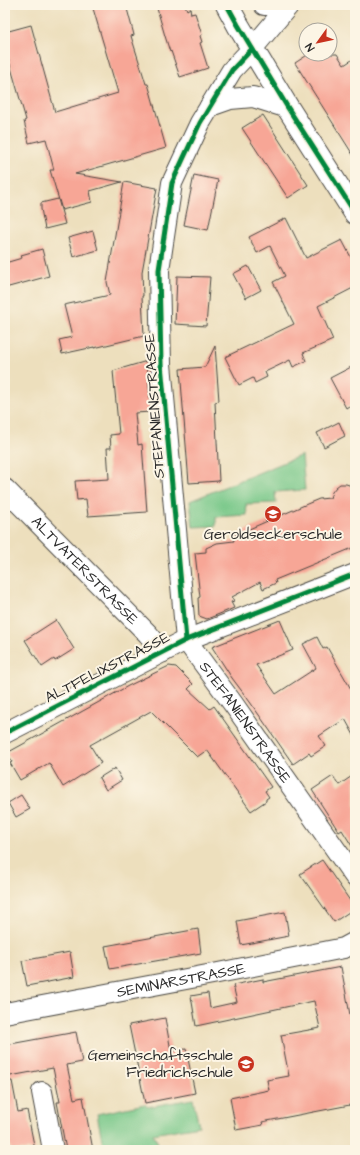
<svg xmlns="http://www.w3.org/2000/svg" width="360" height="1155" font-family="'Architects Daughter',sans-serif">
<rect width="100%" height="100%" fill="#fcf5e5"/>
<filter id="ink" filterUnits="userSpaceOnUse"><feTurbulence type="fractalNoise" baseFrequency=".025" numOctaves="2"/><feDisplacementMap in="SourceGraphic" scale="8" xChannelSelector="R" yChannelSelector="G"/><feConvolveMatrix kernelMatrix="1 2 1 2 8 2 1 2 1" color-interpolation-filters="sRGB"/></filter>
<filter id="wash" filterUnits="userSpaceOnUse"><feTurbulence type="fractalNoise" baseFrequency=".012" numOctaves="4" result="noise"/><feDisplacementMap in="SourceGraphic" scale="16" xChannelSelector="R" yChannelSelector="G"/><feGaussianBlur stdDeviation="0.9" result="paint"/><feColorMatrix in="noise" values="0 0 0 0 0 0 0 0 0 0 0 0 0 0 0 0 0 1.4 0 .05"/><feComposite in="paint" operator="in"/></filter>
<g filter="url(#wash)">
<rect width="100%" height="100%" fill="#eddfbd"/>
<!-- green -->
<g fill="#78c889" stroke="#527a5a">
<path d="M302 455 305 490 275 492 276 503 246 504 247 515 216 517V526L193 527 190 501Z"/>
<path d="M193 1099 199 1126 153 1134 162 1150H104L97 1114 145 1104 147 1107Z"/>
</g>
<g id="blocks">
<!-- building -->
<g fill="#f7a696">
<path d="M92 5H126L134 35 131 36 146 84H148L151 94 166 148 75 174 122 182 90 191 92 202 62 210 50 170H54L46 139 29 143 24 121 26 120 5 47V32L31 25 55 112 118 93Z"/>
<path d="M156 5H185L187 10 190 8 191 14 195 13 202 35 200 36 202 42 200 43 208 68 180 77 171 51 170 52 165 36Z"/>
<path d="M309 54H337L344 65 355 58V158L295 63Z"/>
<path d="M263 115 308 185 288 198 242 128Z"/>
<path d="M194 175 218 180 208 230 184 225Z"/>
<path d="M124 182 157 188 142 272 143 296H142L144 336 94 348V347L62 354 59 340 72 337 64 305 110 295 107 282Z"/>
<path d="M58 199 65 224 45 229 41 209V203Z"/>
<path d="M286 218 306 258 342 240 355 265V287L318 306 333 340 303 353 306 361 293 367 290 360 265 372 267 377 255 383 253 378 239 385 225 357 294 324 273 282 285 276 270 246 257 253 249 237Z"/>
<path d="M93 231 98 250 73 257 68 238Z"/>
<path d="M42 249 49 276 5 288V263L22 258 21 255Z"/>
<path d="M248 266 261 290 246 298 233 274Z"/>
<path d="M177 276 210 277 206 326 175 324Z"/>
<path d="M215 346 219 401 215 402 219 481 189 483 180 369 205 367Z"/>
<path d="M147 361 151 412 135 413 138 445 142 444 147 512 88 516 86 499 77 500 75 481 109 479 107 448H111L110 435 119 434 113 371Z"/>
<path d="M355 365V402L346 408 330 378Z"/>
<path d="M339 422 345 436 324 447 317 433Z"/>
<path d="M340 484H346L355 487V547L275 580 276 583 263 589 260 582 232 597 234 601 231 602 234 608 207 619 199 616 198 598 200 597 195 553 206 552V548L217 543 234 541 233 536 307 504 319 499 330 498 332 492 336 487Z"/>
<path d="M56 620 74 649 55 661 54 659 42 667 25 640Z"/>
<path d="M280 620 293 650 256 665 276 694 316 668 303 644 317 637 323 649 327 647 355 696V737L345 719 319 736 326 746 311 756 309 753 293 764 250 702 232 678 212 647Z"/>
<path d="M169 666 176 667 193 684 188 689 210 709 214 706 271 787 265 791 269 797 266 799V801L251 811 207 750 197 757 151 711 90 745 101 763 63 787 49 763 20 780 10 763 12 762 7 753 128 686Z"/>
<path d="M115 768 122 780 106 790 99 778Z"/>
<path d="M355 774V851L342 830 339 832 312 790 333 776 339 785Z"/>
<path d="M21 795 30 809 16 817 8 803Z"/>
<path d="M322 860 355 908 334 922 300 874Z"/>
<path d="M285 912 289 936 241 945 237 921Z"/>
<path d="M198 929 201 953 110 969 105 946Z"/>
<path d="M70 952 74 977 27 986 22 961Z"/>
<path d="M341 967 351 1020 355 1019V1104L262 1122 263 1125 236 1130 230 1098 269 1090 267 1080 289 1076 281 1035 320 1028 314 1001 196 1026 191 996 208 993 210 1008 237 1002 233 985 263 979V982Z"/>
<path d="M165 1018 171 1051 186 1049 195 1093 145 1103 129 1025Z"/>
<path d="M76 1032 82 1062 67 1065 74 1099 83 1097 93 1150H66L57 1102H60L53 1068 5 1077V1045Z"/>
<path d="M5 1081H12L18 1112 27 1110 35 1150H11L10 1144 5 1146Z"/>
</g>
</g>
</g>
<g filter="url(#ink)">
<use href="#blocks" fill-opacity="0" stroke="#484641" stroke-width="1"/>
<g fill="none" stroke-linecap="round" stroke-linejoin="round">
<!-- street casing -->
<g stroke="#484641" stroke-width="22">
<g id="street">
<path d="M264 5H274"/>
<path id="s1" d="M289 5 252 49 232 70 200 123 172 183 159 270 161 364 186 640 234 705 355 877"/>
<path d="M210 106 230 99 253 97 288 108"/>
<path id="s2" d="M5 489 148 634 163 652"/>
<path d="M5 733 186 640 355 574"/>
<path id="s3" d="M5 1013 218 973 344 948 355 942"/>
<path d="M42 1092 53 1150"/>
</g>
</g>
<!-- primary casing -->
<g stroke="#484641" stroke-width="24">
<path id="primary" d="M227 5 238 25 288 108 355 213"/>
</g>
<!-- street -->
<use href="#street" stroke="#fff" stroke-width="20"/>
<!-- primary -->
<use href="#primary" stroke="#fff" stroke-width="22"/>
<!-- cycleway casing -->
<g stroke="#fcf5e5" stroke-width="8">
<g id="cycleway">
<path d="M227 5 238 25 288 108 355 213"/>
<path d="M186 640 161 364 159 270 172 183 200 123 232 70 252 49"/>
<path d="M5 733 186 640 355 574"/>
</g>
</g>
<!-- cycleway -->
<use href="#cycleway" stroke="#00873e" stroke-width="5"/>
</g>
</g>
<!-- icons -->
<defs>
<g id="school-disc" transform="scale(0.9)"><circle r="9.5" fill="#c8321e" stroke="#fcf5e5"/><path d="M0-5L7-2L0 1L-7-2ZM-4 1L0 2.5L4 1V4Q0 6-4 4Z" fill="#fff"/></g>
</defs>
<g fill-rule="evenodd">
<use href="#school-disc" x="273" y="514"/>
<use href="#school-disc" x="246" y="1064"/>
</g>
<g text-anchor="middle" stroke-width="4" stroke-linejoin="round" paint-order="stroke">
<!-- street labels -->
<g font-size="15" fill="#2b2b2b" stroke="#fcf5e5">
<text transform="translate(154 406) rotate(-94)" y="5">STEFANIENSTRASSE</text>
<text dy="5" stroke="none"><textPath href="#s2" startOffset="114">ALTVATERSTRASSE</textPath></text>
<text transform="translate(107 667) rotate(-27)" y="5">ALTFELIXSTRASSE</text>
<text dy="5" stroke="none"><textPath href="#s1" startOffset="775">STEFANIENSTRASSE</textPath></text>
<text dy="5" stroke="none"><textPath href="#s3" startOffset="179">SEMINARSTRASSE</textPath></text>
</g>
<!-- poi labels -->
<g font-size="15" fill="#2b2b2b" stroke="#fcf5e5">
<text x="273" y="539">Geroldseckerschule</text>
<text x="233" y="1060" text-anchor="end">Gemeinschaftsschule<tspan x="233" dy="17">Friedrichschule</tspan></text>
</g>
</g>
<!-- margin -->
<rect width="360" height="1155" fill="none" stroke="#fcf5e5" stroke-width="20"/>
<!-- north arrow -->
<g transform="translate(318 42) rotate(237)"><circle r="19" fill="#fcf5e5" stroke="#a8a49b"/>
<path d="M0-3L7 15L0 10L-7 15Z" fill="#c8321e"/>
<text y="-6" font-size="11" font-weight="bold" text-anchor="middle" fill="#2b2b2b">N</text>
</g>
</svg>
